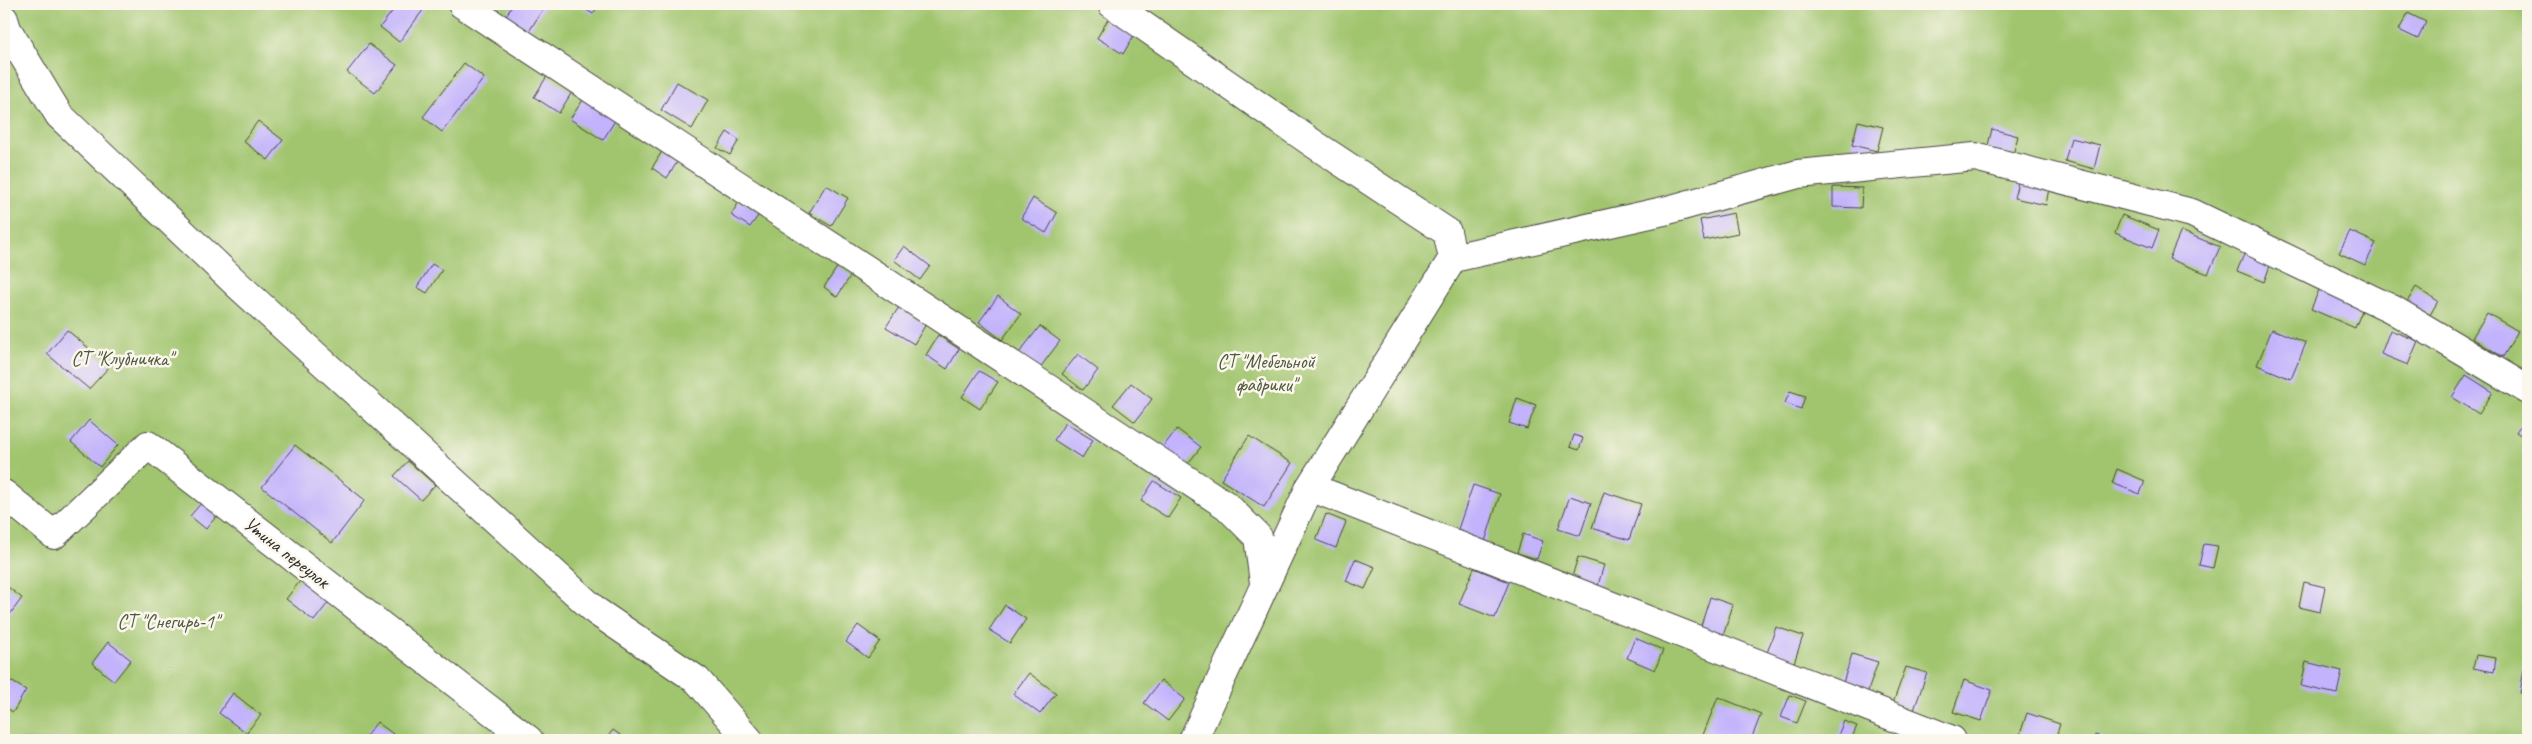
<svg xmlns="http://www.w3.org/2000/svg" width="2532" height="744" font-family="Caveat,sans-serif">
<rect width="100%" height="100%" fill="#fbf7ec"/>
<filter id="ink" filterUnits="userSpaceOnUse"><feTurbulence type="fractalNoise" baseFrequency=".02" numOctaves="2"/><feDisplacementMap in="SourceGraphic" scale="10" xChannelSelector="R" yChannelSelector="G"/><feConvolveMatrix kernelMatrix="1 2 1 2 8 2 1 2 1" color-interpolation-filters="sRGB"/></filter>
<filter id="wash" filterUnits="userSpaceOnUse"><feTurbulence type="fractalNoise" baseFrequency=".0096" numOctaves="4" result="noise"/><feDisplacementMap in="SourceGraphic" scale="20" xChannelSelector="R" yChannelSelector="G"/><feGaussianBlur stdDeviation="1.12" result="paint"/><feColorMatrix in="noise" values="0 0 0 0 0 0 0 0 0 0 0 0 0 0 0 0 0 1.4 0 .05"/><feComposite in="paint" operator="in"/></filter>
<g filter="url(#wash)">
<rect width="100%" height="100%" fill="#f0e1c2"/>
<!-- green -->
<rect fill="#a1c56e" stroke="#66784c" x="4" y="4" width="2524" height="736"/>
<g id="blocks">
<!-- building -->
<g fill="#c2b3fc">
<path d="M398 4 427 5 399 42 380 27Z"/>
<path d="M513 4H546L528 33 504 19Z"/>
<path d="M586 4H599L593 14 583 8Z"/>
<path d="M2408 13 2426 22 2418 39 2399 30Z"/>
<path d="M1110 16 1136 32 1123 54 1097 38Z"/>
<path d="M369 44 397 65 375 93 347 72Z"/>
<path d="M464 63 484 78 442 132 423 117Z"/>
<path d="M547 76 572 92 559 113 534 97Z"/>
<path d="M677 82 708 100 692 129 661 110Z"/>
<path d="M587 94 619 114 603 140 570 119Z"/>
<path d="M258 121 283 140 268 160 243 141Z"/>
<path d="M1858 121 1883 127 1877 151 1852 145Z"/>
<path d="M1992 129 2018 136 2013 155 1987 149Z"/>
<path d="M727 132 739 140 730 155 717 148Z"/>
<path d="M2071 138 2100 145 2094 169 2065 161Z"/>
<path d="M665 146 681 156 667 178 652 168Z"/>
<path d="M2018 182 2049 188 2046 205 2014 198Z"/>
<path d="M826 185 848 198 831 226 809 213Z"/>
<path d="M1833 187 1862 188 1861 208 1833 207Z"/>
<path d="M1033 198 1057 213 1046 233 1021 218Z"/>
<path d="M740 200 760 213 750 227 731 215Z"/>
<path d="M1734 213 1738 233 1704 240 1700 220Z"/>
<path d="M2122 215 2159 230 2152 248 2115 233Z"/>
<path d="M2181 231 2220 247 2208 274 2169 259Z"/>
<path d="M2350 231 2376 243 2365 265 2339 253Z"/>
<path d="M904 246 930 266 920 280 894 260Z"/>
<path d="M2245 252 2271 263 2264 282 2237 271Z"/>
<path d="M432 264 442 270 427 293 417 287Z"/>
<path d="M838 266 851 275 837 297 824 287Z"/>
<path d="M2416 287 2438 301 2430 315 2407 302Z"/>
<path d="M2319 290 2363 308 2355 328 2311 309Z"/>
<path d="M998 296 1021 314 1002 340 979 322Z"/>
<path d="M899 307 926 324 914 344 886 327Z"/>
<path d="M2487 313 2518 331 2503 357 2472 338Z"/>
<path d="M1040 326 1060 341 1039 369 1019 353Z"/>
<path d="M2272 329 2306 343 2291 379 2257 365Z"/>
<path d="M67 330 110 366 89 389 47 354Z"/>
<path d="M2390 330 2418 341 2408 365 2381 354Z"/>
<path d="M938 335 959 349 947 369 926 355Z"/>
<path d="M1078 354 1098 370 1083 390 1062 374Z"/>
<path d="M979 371 998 382 980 409 962 397Z"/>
<path d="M2466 375 2493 392 2479 414 2452 397Z"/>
<path d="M1131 383 1152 399 1135 422 1113 405Z"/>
<path d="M1790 391 1805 396 1801 409 1785 403Z"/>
<path d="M1517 398 1536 405 1527 429 1509 423Z"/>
<path d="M2528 414V440L2516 432Z"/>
<path d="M89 420 118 445 100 467 71 442Z"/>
<path d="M1065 423 1093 440 1082 458 1054 440Z"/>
<path d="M1177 429 1201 447 1186 466 1162 448Z"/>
<path d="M1574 435 1583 438 1579 450 1570 447Z"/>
<path d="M1249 436 1292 463 1264 507 1221 480Z"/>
<path d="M295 445 365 500 332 543 262 487Z"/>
<path d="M408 461 435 485 421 500 394 476Z"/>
<path d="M2117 469 2145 481 2140 494 2112 483Z"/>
<path d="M1154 481 1181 498 1168 518 1141 501Z"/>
<path d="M1473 485 1500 494 1484 545 1456 535Z"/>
<path d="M1604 492 1641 504 1629 540 1592 528Z"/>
<path d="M1570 496 1591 503 1580 536 1558 529Z"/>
<path d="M203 501 219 513 206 529 190 516Z"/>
<path d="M1326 514 1346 522 1336 548 1316 540Z"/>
<path d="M1523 534 1543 541 1537 559 1517 553Z"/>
<path d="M2204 544 2218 546 2213 568 2199 565Z"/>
<path d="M1578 557 1604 565 1596 592 1570 583Z"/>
<path d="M1355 559 1375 567 1365 589 1346 581Z"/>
<path d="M1474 568 1509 582 1495 618 1459 604Z"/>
<path d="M303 577 331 599 314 621 286 599Z"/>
<path d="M2304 582 2325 587 2320 612 2299 607Z"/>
<path d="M4 584 22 598 8 617 4 614Z"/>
<path d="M1710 597 1733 605 1722 639 1699 632Z"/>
<path d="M1005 605 1026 619 1010 643 989 630Z"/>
<path d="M858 625 880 641 868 658 846 642Z"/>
<path d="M1776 627 1803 636 1794 663 1767 653Z"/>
<path d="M1635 638 1663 650 1655 670 1627 658Z"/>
<path d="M108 642 131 660 114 681 92 663Z"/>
<path d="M1852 654 1878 662 1867 694 1842 686Z"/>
<path d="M2476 655 2496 658 2494 672 2473 668Z"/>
<path d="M2306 662 2342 671 2337 694 2301 686Z"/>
<path d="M1906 667 1927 673 1914 710 1893 703Z"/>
<path d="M2524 668 2528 669V694L2520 693Z"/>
<path d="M1029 673 1056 693 1040 714 1013 694Z"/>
<path d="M4 677 26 690 13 712 4 707Z"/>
<path d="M1161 680 1185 699 1168 721 1144 703Z"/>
<path d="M1964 680 1992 690 1981 721 1953 712Z"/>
<path d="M233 693 261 715 246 733 219 713Z"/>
<path d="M1790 695 1806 701 1797 723 1781 717Z"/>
<path d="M1718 697 1761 714 1751 740H1701Z"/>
<path d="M2027 713 2060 724 2055 740H2018Z"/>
<path d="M1844 721 1857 726 1851 740H1836Z"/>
<path d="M377 722 401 740H363Z"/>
<path d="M613 730 627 740H605Z"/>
<path d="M2095 735 2111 740H2093Z"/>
</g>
</g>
</g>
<g filter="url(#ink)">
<use href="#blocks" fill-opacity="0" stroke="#494642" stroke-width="1"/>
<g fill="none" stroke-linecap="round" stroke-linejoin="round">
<!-- minor casing -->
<g stroke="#494642" stroke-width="30">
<g id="minor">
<path d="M462 4 1227 506 1258 537 1264 583"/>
<path d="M1112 4 1314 144 1447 232 1453 258"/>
<path d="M4 19 7 29 59 115 239 286 597 612 697 680 749 740"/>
<path d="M1310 487 1952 740"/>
<path d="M4 494 54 535 148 445 529 740"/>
<path d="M1193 740 1310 487 1453 258 1668 210 1798 174 1975 157 2192 213 2392 309 2528 390"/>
</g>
</g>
<!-- minor -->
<use href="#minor" stroke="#fff" stroke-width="28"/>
</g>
</g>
<g text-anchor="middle" stroke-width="5" stroke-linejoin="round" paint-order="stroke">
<!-- park labels -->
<g font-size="20" fill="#4e593f" stroke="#fbf7ec">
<text x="122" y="365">СТ "Клубничка"</text>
<text x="1266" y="368">СТ "Мебельной<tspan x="1266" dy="23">фабрики"</tspan></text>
<text x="168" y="628">СТ "Снегирь-1"</text>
</g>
<!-- street labels -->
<g font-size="20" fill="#2b2b2b" stroke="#fbf7ec">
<text transform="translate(287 552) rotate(38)" y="7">Утина переулок</text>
</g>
</g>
<!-- margin -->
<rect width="2532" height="744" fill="none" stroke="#fbf7ec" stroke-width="20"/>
</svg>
